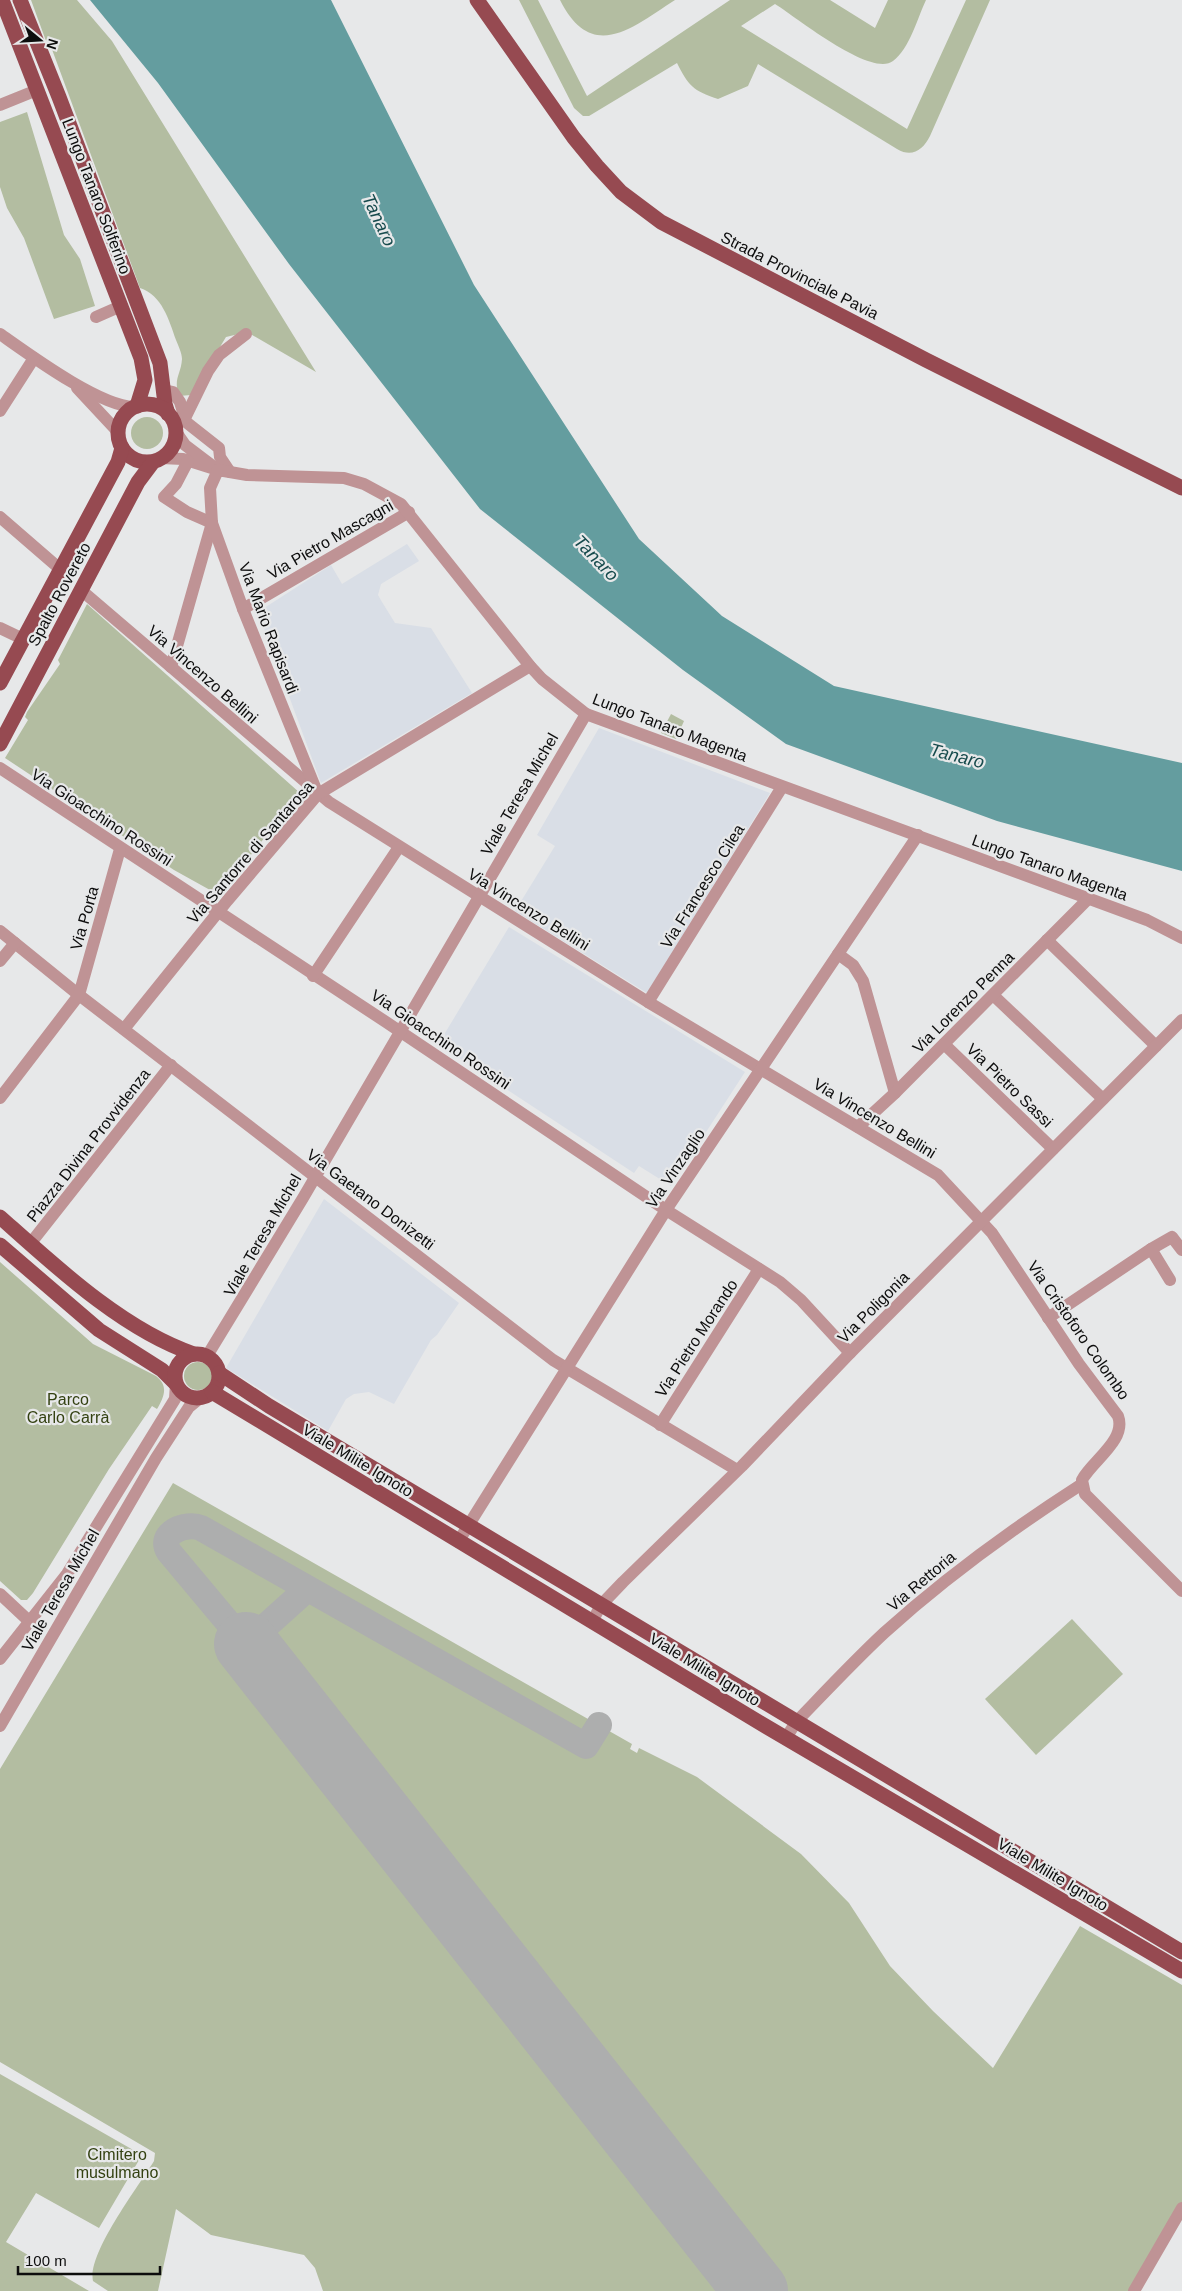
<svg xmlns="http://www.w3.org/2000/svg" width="1182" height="2291" font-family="Arial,sans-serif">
<rect width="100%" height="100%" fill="#e7e8e9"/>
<!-- built -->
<g fill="#d9dee6">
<path d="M407 544 419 561 381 584 378 595 382 602 395 623 431 628 472 693 321 783 258 612 331 565 342 584Z"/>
<path d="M599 728 770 793 647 993 515 911 555 846 537 835Z"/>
<path d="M509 927 745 1072 671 1186 639 1166 634 1173 450 1052 446 1043 445 1033Z"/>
<path d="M324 1199 459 1303 437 1335 431 1340 394 1404 369 1392 354 1394 346 1399 328 1431 226 1368Z"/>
</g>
<!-- green -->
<g fill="#b3bda1">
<path d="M31 0H77L112 41 316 372 247 332 226 337 191 395 179 396C173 378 181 375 182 359 182 353 178 345 176 340 169 320 162 295 140 288L50 44 46 41Z"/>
<path d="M519 0H538L587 96 730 0H830L875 28 888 0H926C917 19 910 48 893 61 871 78 796 17 775 4L741 26 907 129 966 0H990L930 136C923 150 912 158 897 149L758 64 748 86 718 99C693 91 688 85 677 63L589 116H583L574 108Z"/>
<path d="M560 0H675C633 27 592 64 560 0Z"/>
<path d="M27 112 64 235 80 259 95 306 54 319 24 238 7 208 0 187V122Z"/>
<circle cx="147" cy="433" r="16"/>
<path d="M87 604 300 793 219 895 174 870 5 758 28 720 25 717 27 712 60 664 58 660Z"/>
<path d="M671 714 684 721 676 739 661 733Z"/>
<path d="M0 1262 93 1344 156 1376C169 1386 164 1397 157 1409L152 1406 109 1469 33 1593 27 1600H21L0 1581Z"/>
<circle cx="198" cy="1376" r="14"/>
<path d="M173 1483 632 1744 630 1749 637 1753 639 1748 697 1777 801 1854 849 1903 890 1966 933 2011 993 2068 1080 1926 1182 1985V2203L1131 2291H323L315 2268 304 2255 211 2235 176 2209 158 2291H108L93 2281C87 2254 138 2187 154 2161L155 2153 0 2062V1769Z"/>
<path d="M1072 1619 1123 1674 1036 1755 985 1699Z"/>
<path d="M0 2074 142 2155 99 2228 36 2193 6 2242 89 2291H0Z"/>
</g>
<!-- water -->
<path fill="#649d9f" d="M90 0H331L474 285 639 539 722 616 834 686 1182 763V871L997 821 786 744 683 670 480 509 289 264 158 83Z"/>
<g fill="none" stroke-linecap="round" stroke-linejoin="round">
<!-- taxiway -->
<path stroke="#adaeae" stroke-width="26" d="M306 1590 246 1644 169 1552C157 1533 186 1522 201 1528L586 1746 599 1725"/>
<!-- runway -->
<path stroke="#adaeae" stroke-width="64" d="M246 1644 756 2291"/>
<!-- minor -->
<g stroke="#bf9395" stroke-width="12">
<path d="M0 105 37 90"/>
<path d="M96 317 121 306"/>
<path d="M0 334C30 355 99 406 134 407"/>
<path d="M77 388 118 432"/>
<path d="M164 390 173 392 180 402 186 422 219 448 220 457 230 472"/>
<path d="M0 411 34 358"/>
<path d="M185 418 208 371 219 355 246 334"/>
<path d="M161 458 183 459 218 470 185 445 176 432"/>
<path d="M188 461 176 484 164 497 187 512 212 523"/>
<path d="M0 517 60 569"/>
<path d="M81 590 329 802 648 1002 938 1175 992 1233 1079 1364 1118 1416C1127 1440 1092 1461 1082 1480L1085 1494 1182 1591"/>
<path d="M243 609 409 512"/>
<path d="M0 628 23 639"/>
<path d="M171 667 212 523"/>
<path d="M0 768 386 1022 666 1210 780 1282 801 1300 850 1353"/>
<path d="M317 792 243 609 212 523 210 488 218 470 247 475 344 478 364 484 401 504 530 666 542 679 586 714 1147 920 1182 938"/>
<path d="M0 931 79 995 553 1360 737 1470"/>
<path d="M1047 940 1156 1046"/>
<path d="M838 954 853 965 863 981 895 1093"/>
<path d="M0 961 15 943"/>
<path d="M313 976 399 847"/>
<path d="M993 995 1103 1099"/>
<path d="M648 1002 782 787"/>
<path d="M124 1029 227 901 318 794 530 666"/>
<path d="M944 1044 1053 1149"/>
<path d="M0 1098 79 995 120 849"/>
<path d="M858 1127 895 1093 1089 898"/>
<path d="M30 1244 171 1065"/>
<path d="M1151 1249 1172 1237 1182 1250"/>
<path d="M1048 1318 1151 1249 1170 1280"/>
<path d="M207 1356 303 1198 586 714"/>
<path d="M660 1425 759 1269"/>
<path d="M458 1542 666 1210 918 835"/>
<path d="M0 1594 30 1622"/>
<path d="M592 1622 601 1605 623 1582 742 1466 850 1353 1182 1020"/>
<path d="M0 1659 67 1574 175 1399 176 1384"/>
<path d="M0 1726 156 1458 189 1407 200 1398"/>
<path d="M786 1738 796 1722C825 1692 854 1661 884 1633 946 1577 1012 1529 1082 1484"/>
<path d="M1134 2291 1182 2208"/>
</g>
<!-- major -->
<g stroke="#964a51" stroke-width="15">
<path d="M2 0 141 358 145 380 137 406"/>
<path d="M20 0 59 97 160 363 165 404 168 414"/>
<path d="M477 0 574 138 597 166 621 192 661 222 926 360 1182 488"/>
<circle cx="147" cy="433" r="29"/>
<path d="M0 683 118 462 122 448"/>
<path d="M0 744 138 482 153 462"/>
<path d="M0 1217C55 1266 123 1330 194 1354"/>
<path d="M0 1245 99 1330 162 1370 176 1384"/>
<circle cx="197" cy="1376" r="22"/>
<path d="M219 1373 269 1406 1182 1952"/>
<path d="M212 1392 767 1727 1182 1971"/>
</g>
</g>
<g text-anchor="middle" stroke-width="4.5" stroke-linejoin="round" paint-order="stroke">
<!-- street labels -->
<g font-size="16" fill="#0d0d0d" stroke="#e7e8e9">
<text transform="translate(97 196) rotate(69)" y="6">Lungo Tanaro Solferino</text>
<text transform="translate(800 275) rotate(27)" y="6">Strada Provinciale Pavia</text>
<text transform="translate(330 539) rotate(-30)" y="6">Via Pietro Mascagni</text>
<text transform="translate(59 594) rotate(-62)" y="6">Spalto Rovereto</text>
<text transform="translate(269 628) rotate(69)" y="6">Via Mario Rapisardi</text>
<text transform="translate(203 674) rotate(41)" y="6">Via Vincenzo Bellini</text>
<text transform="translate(670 727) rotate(21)" y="6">Lungo Tanaro Magenta</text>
<text transform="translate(519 794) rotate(-60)" y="6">Viale Teresa Michel</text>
<text transform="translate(102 817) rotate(33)" y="6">Via Gioacchino Rossini</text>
<text transform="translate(250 852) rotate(-49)" y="6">Via Santorre di Santarosa</text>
<text transform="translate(1050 867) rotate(20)" y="6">Lungo Tanaro Magenta</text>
<text transform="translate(702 886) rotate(-58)" y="6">Via Francesco Cilea</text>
<text transform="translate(529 909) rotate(32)" y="6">Via Vincenzo Bellini</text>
<text transform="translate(84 918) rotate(-74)" y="6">Via Porta</text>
<text transform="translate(963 1002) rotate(-45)" y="6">Via Lorenzo Penna</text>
<text transform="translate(441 1039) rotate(34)" y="6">Via Gioacchino Rossini</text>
<text transform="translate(1010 1085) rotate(44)" y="6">Via Pietro Sassi</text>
<text transform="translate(875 1118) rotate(31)" y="6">Via Vincenzo Bellini</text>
<text transform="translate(88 1145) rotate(-52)" y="6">Piazza Divina Provvidenza</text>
<text transform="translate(675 1168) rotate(-56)" y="6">Via Vinzaglio</text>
<text transform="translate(371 1199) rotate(37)" y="6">Via Gaetano Donizetti</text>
<text transform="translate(262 1235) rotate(-60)" y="6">Viale Teresa Michel</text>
<text transform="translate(873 1307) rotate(-45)" y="6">Via Poligonia</text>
<text transform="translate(1079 1330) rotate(55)" y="6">Via Cristoforo Colombo</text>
<text transform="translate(696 1338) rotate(-57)" y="6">Via Pietro Morando</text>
<text transform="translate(358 1460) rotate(31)" y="6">Viale Milite Ignoto</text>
<text transform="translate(921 1581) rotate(-40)" y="6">Via Rettoria</text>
<text transform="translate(60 1590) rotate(-60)" y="6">Viale Teresa Michel</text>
<text transform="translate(705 1669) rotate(31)" y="6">Viale Milite Ignoto</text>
<text transform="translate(1053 1874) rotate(31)" y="6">Viale Milite Ignoto</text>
</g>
<!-- park labels -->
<g font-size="16" fill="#334111" stroke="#e7e8e9">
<text x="68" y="1405">Parco<tspan x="68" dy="18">Carlo Carrà</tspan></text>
<text x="117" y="2160">Cimitero<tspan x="117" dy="18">musulmano</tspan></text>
</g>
<!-- water labels -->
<g font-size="18" font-style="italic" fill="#174b4d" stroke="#e7e8e9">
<text transform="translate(379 220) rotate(65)" y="6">Tanaro</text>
<text transform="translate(596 558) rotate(46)" y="6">Tanaro</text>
<text transform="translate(957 756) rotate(14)" y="6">Tanaro</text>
</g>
</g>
<!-- north arrow -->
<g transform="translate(40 40) rotate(108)" stroke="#e7e8e9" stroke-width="4" paint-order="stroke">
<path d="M0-4L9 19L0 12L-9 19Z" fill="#0d0d0d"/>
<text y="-8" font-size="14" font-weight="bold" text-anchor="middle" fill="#0d0d0d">N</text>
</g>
<!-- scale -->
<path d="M18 2266v8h142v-8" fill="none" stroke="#0d0d0d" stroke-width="2.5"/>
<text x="25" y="2266" font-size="15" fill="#0d0d0d" stroke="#e7e8e9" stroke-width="4" paint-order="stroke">100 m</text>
</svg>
